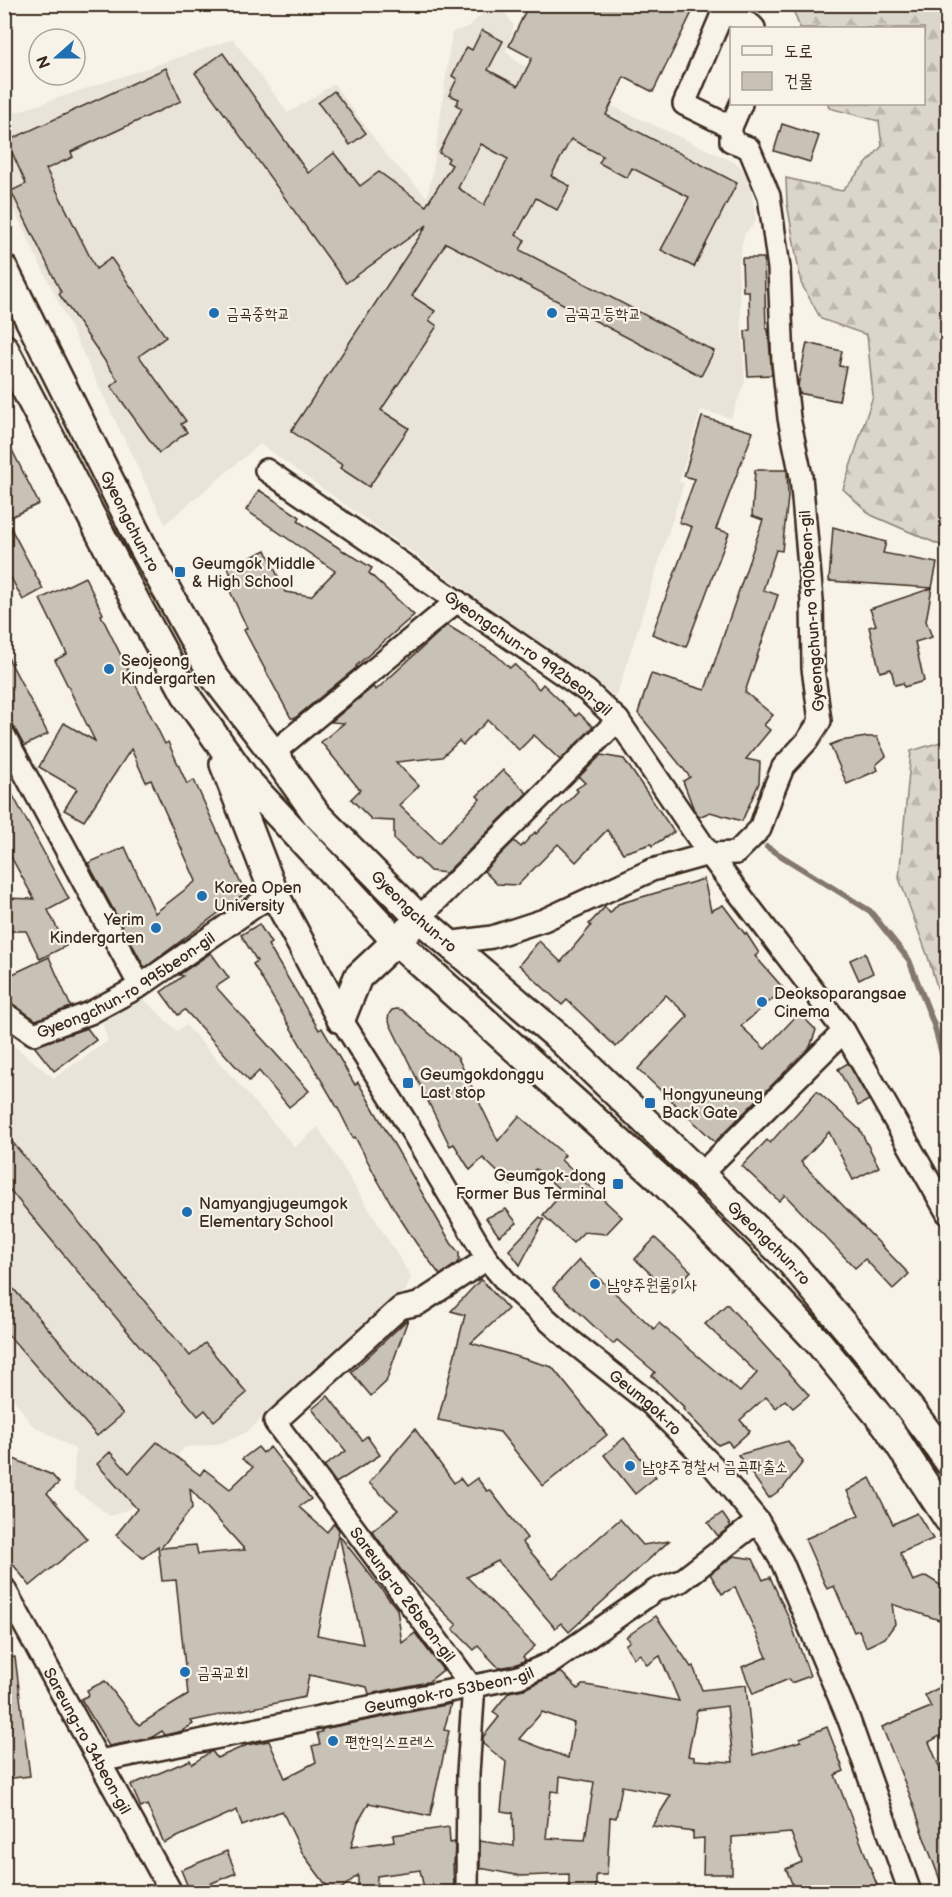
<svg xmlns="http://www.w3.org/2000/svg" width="952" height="1897" font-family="'Balsamiq Sans','Poor Story',sans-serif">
<defs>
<pattern id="forest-firs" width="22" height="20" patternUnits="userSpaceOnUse" patternTransform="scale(1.5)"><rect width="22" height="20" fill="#dbd6cb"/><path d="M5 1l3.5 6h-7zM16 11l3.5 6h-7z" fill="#bdb8ae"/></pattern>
</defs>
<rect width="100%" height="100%" fill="#f7f3e8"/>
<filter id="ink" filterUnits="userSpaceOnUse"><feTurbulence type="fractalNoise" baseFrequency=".0167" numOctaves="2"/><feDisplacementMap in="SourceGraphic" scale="12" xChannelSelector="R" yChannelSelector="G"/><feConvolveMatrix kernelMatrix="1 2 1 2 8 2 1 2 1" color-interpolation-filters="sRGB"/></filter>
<g filter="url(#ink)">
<!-- built -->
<g fill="#e9e4d9">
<path d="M492 4 500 5 514 26 506 51 517 62 738 164 749 176 756 221 744 235 738 266 745 382 731 418 701 410 679 482 684 483 616 697 260 444 165 524 5 191V116L233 39 288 113 334 84 387 156 427 197 433 170 452 32 468 27Z"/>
<path d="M143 998 177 1031 186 1025 295 1147 318 1127 411 1277 406 1290 381 1310 247 1432 221 1444 185 1447 129 1509 110 1516 74 1489 75 1449 31 1424 5 1386 4 1038 54 1078 108 1041 102 1023Z"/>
</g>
<!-- forest -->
<g fill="url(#forest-firs)" stroke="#8b8074" stroke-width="1.5">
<path d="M791 5H947V548L871 515 843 489 873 396 867 335 821 319 801 283 787 203 786 178 842 191 882 146 879 121 829 108 828 104H924V28H800Z"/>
<path d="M947 740H948L947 1020 928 957 899 878 911 751Z"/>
</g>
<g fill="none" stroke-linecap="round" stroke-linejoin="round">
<!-- stream -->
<path stroke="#84786c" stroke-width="6" d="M767 847 870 911 909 960 934 1025 948 1076"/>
</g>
<!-- building -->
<g fill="#c8c1b6" stroke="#3b2a1e" stroke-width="1.5" fill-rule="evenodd">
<path d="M529 4H696L653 92 624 77 606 115 737 183 694 267 661 250 689 197 632 168 627 178 599 163 603 156 571 139 551 176 570 186 557 210 536 198 516 235 525 240 520 250 714 351 701 376 446 243 412 296 435 311 429 320 437 326 381 410 409 428 369 487 340 468 342 465 291 431 427 225 346 283 195 73 223 53 308 173 334 153 360 186 379 172 426 206 452 165 447 162 449 158 439 153 462 108 456 105 459 99 449 95 457 79 452 76 467 47 472 50 482 30 503 41 488 70 518 86 532 58 509 46ZM481 144 508 159 484 205 458 188Z"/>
<path d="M166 68 181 101 71 152 73 157 46 169 96 269 111 258 166 337 139 356 186 421 181 424 187 432 159 453 111 386 118 380 59 294 61 292 11 191 26 184 7 141Z"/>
<path d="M334 91 366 133 350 145 318 103Z"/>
<path d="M782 124 819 136 810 162 774 151Z"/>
<path d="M742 258H764L766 329H768L772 375 748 376 745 331 750 330 749 291H743Z"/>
<path d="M807 343 842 351 839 366 846 367 839 401 799 393 798 385Z"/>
<path d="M702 417 753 432 716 529 729 533 686 647 652 634 692 527 679 522 695 479 684 476Z"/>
<path d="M4 434 39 504 6 519 43 589 23 600 4 565Z"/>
<path d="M755 470H787L788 497 782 551 776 550 763 590 778 595 745 692 773 715 764 725 770 730 746 759 760 762 759 783 742 821 710 812 699 817 694 810 683 781 690 777 638 713 651 674 705 690 763 520 752 516Z"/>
<path d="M259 490 300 517 298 521 345 552V551L372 568 369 573 414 615 356 666 357 667 295 718H291L244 630 247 628 224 578 231 575 228 568 266 550 285 592 311 596 335 571 246 510Z"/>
<path d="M833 527 886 542 883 553 937 563 932 588 829 581Z"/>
<path d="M85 577 103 614 101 615 165 744 168 742 187 784 194 780 245 893 146 967 144 966 88 863 125 847 155 913 196 881 151 780 146 782 131 749 84 821 64 810 77 789 39 767 64 723 95 741 55 660 67 654 40 599Z"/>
<path d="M932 588 926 621 932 637 915 642 924 681 904 687 903 683 895 685 891 669 880 672 869 627 876 625 870 609Z"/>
<path d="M447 625 496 655 510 668 514 664 539 689 543 684 576 716 579 713 593 727 560 760 534 735 519 750 488 720 463 745 459 741 442 757 396 762 419 786 399 805 439 843 480 799 477 796 503 770 527 793 446 873 430 871 417 858 415 859 394 839V821L372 820 351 799 360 790 321 742 344 723 331 722 373 687 376 690Z"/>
<path d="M4 650 48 734 24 746 4 708Z"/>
<path d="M867 737H877L886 756 876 765 878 770 847 784 830 745 840 741Z"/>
<path d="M601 755 624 759 674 832 652 846 651 844 623 853 607 830 576 862 558 844 518 885 497 884 484 871 514 841 521 847 535 832 536 834 578 791 576 789 585 783 579 777Z"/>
<path d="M4 779 69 899 48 910 66 946 40 959 26 931H4V898L34 899 4 844Z"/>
<path d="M704 879 711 911 723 905 745 934 746 933 759 953 755 956 784 989 741 1026 765 1049 799 1013 816 1030 810 1047 715 1142 638 1069 688 1016 666 995 616 1047 567 1000 562 1005 519 965 539 941 561 962 591 926 589 924 605 907 610 913 618 904Z"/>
<path d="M259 924 271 943 268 945 319 1030 322 1028 355 1085 358 1082 451 1243 459 1253V1260L456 1264 440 1275 416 1243 396 1212 377 1179 355 1137 353 1138 340 1112 253 964 257 961 241 935Z"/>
<path d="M211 953 229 978 216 987 309 1091 289 1107 259 1071 249 1081 185 1010 178 1015 161 992 183 976 179 975Z"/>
<path d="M865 953 873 973 859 980 850 960Z"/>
<path d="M49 957 71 1007 36 1020 11 1003 4 1000V978Z"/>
<path d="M397 1009 402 1010 458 1058 498 1141 519 1116 565 1155 561 1160 622 1217 606 1234 584 1232 573 1243 543 1215 563 1192 536 1169 511 1185 483 1158 470 1170 454 1144 450 1146 390 1024 388 1019 389 1014 392 1010Z"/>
<path d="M87 1028 96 1040 54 1071 34 1046Z"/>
<path d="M848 1063 869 1100 858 1106 838 1069Z"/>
<path d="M817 1091 860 1130 879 1167 853 1180 829 1132 801 1162 909 1274 893 1289 865 1259 855 1268 785 1195 779 1201 742 1166 767 1140 770 1143Z"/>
<path d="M4 1132 190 1356 205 1343 247 1393 214 1421 205 1410 198 1416 4 1183Z"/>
<path d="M506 1209 517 1223 499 1236 486 1218Z"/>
<path d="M540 1217 544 1220 520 1265 509 1250Z"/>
<path d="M655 1238 691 1271 671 1293 635 1259Z"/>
<path d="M579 1260 654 1329 659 1323 740 1392 757 1373 705 1324 727 1304 809 1395 793 1408 785 1400 776 1408 766 1397 740 1420 750 1431 732 1447 728 1441 718 1445 683 1409 684 1407 652 1376 655 1372 617 1340 613 1344 553 1288Z"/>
<path d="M4 1278 123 1414 97 1436 4 1330Z"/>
<path d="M481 1279 508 1309 471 1343 552 1367 607 1435 543 1486 500 1432 438 1420 465 1315 451 1311Z"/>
<path d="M408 1319 386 1382 371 1396 351 1372Z"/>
<path d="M328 1396 362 1440 367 1436 380 1455 336 1483 324 1466 346 1451 312 1409Z"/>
<path d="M415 1429 454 1483 460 1478 466 1486 477 1478 487 1491 490 1490 527 1538 522 1542 553 1578 620 1519 643 1545 669 1541 569 1632 561 1623 555 1628 498 1561 467 1577 535 1646 523 1657 526 1660 515 1665 499 1668 478 1646 474 1650 453 1629 457 1625 401 1570 372 1531 398 1510 369 1483Z"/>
<path d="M624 1438 656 1477 635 1494 604 1455Z"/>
<path d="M788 1441 803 1462 783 1488 769 1498 738 1455Z"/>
<path d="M157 1442 200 1475 204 1469 230 1489 253 1467 242 1459 258 1447 263 1453 270 1447 311 1499 299 1507 327 1532 334 1523 339 1530 317 1635 363 1644 339 1535 397 1609 402 1643 415 1633 443 1670 428 1682 369 1694 367 1687 309 1675 305 1697 191 1721 193 1724 182 1731 165 1735 162 1731 151 1738 109 1746 81 1699 89 1695 87 1690 105 1681 139 1725 188 1695 176 1580 162 1581 158 1546 143 1558 116 1535 137 1509 97 1464 110 1452 129 1473ZM190 1489 193 1492 245 1550 198 1554 196 1545 161 1548 192 1508Z"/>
<path d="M4 1455 52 1475 59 1483 47 1493 87 1539 30 1586 4 1553Z"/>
<path d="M870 1478 893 1524 917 1513 933 1539 900 1553 913 1581 926 1576 948 1590V1623L892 1604 895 1624 885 1638 866 1647 859 1630 854 1632 834 1586 827 1589 805 1539 859 1515 847 1491Z"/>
<path d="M722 1513 731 1526 718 1536 708 1523Z"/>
<path d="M734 1556 753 1559 763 1580 770 1577 789 1618 810 1676 791 1683 789 1679 753 1694 742 1667 767 1657 735 1587 722 1594 710 1574Z"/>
<path d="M656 1616 691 1667 693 1666 702 1690 746 1685 753 1755 801 1741 800 1738 827 1727 844 1771 835 1775 880 1893H796L786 1869 802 1862 791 1833 732 1837V1874H703L704 1838 693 1839V1832L652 1826 671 1795 622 1786 616 1818 610 1817 607 1875H596V1893H569V1874L521 1876 480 1868V1841L514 1846 513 1813 501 1811 506 1762 483 1744V1737L499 1717 493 1712 509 1692 524 1689 561 1672 578 1689 582 1685H586L679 1701 660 1656 647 1665 640 1654 634 1658 625 1645 630 1641 626 1637ZM727 1706 733 1762 694 1760V1757L688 1756 697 1710ZM542 1712 574 1723 568 1758 519 1739ZM560 1776 594 1782 585 1840 546 1838 551 1791 559 1792Z"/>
<path d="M15 1657 30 1776 4 1779V1658Z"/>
<path d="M948 1683V1738L945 1733 929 1742 948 1788V1893H945L921 1830H922L911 1798 882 1727 931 1707 925 1695Z"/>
<path d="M451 1704 444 1730 449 1731 430 1816 369 1803 358 1822 351 1847 394 1841 393 1835 449 1827 450 1843 455 1842 454 1864H453L454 1889 440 1893H425L420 1870 377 1876 376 1893H358V1875L336 1893H332L303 1854 282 1811 242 1826 237 1810 164 1843 147 1805 141 1808 131 1785 190 1760 192 1764 210 1752 212 1751 217 1758 247 1745 269 1741 285 1778 316 1762 312 1746 320 1744 317 1733 322 1732V1729Z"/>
<path d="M227 1851 236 1873 190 1892 181 1870Z"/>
</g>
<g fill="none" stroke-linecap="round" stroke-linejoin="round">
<!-- minor casing -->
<g stroke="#3b2a1e" stroke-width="26">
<g id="minor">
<path d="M731 127 684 104 723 12 751 25 754 28"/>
<path id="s1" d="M266 470 587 691 618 720 419 918"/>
<path d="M618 720 709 854 844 1031 948 1214"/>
<path d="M4 735 140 986"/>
<path d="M273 753 457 601"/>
<path d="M447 943 492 937 544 920 652 870 709 854 736 853 760 829 772 794 783 767 807 741 820 721 813 668 812 600 801 476 789 418 783 362 779 268 769 196 749 148 731 141V127L741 104"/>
<path id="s2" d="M4 1013 34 1034 90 1013 140 986 274 893"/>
<path id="s3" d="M341 1019 414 1135 487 1259 509 1285 570 1340 651 1404 713 1466 758 1521 782 1562 849 1720 910 1892"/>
<path d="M701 1174 844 1031"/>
<path id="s4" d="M4 1588 171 1892"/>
<path id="s5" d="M99 1761 519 1677 551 1663 656 1590 681 1581 758 1521"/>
<path d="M467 1892 468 1773 473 1699 471 1686 275 1422 400 1308 418 1304 487 1259"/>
</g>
</g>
<!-- tertiary casing -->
<g stroke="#3b2a1e" stroke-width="32">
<g id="tertiary">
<path id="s6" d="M4 269 142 545 213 675 273 753 317 815 419 918 557 1036 789 1260 870 1356 932 1438 948 1461"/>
<path d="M4 348 140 610 189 700 246 780 397 942 657 1176 738 1257 820 1344 887 1426 948 1519"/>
<path d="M224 764 274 893 341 1019"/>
<path d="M341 1019 358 977 408 930"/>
</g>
</g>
<!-- minor -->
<use href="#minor" stroke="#f7f3e8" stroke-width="21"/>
<!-- tertiary -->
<use href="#tertiary" stroke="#f7f3e8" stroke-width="27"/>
</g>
</g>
<!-- markers -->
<g fill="#1f6fb2" stroke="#f7f3e8" stroke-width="2">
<circle cx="214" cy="313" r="6"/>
<circle cx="552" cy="313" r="6"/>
<rect x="174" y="566" width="12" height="12" rx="3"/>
<circle cx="109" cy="669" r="6"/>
<circle cx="202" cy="896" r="6"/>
<circle cx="156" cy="928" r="6"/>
<circle cx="762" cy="1002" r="6"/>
<rect x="402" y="1077" width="12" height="12" rx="3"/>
<rect x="644" y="1097" width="12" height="12" rx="3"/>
<rect x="612" y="1178" width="12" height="12" rx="3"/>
<circle cx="187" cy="1212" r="6"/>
<circle cx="595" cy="1284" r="6"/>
<circle cx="630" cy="1466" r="6"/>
<circle cx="185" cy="1672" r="6"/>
<circle cx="333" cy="1741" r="6"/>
</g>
<g text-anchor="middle" stroke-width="4.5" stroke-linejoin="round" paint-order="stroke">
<!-- poi labels -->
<g font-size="16" fill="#3b2a1e" stroke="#f7f3e8" text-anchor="start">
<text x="226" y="319">금곡중학교</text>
<text x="564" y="319">금곡고등학교</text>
<text x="192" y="569">Geumgok Middle<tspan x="192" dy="18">&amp; High School</tspan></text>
<text x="121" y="666">Seojeong<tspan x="121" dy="18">Kindergarten</tspan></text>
<text x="214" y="893">Korea Open<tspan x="214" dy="18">University</tspan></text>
<text x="144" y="925" text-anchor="end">Yerim<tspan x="144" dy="18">Kindergarten</tspan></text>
<text x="774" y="999">Deoksoparangsae<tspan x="774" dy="18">Cinema</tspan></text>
<text x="420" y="1080">Geumgokdonggu<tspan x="420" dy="18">Last stop</tspan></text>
<text x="662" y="1100">Hongyuneung<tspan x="662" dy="18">Back Gate</tspan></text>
<text x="606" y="1181" text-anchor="end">Geumgok-dong<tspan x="606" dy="18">Former Bus Terminal</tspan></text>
<text x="199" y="1209">Namyangjugeumgok<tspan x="199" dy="18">Elementary School</tspan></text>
<text x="607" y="1290">남양주원룸이사</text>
<text x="642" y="1472">남양주경찰서 금곡파출소</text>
<text x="197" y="1678">금곡교회</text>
<text x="345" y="1747">편한익스프레스</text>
</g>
<!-- street labels -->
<g font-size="16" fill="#3b2a1e" stroke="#f7f3e8">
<text dy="6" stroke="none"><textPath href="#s6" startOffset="282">Gyeongchun-ro</textPath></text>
<text transform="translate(811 611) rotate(-94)" y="6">Gyeongchun-ro 990beon-gil</text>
<text dy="6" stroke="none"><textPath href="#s1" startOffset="320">Gyeongchun-ro 992beon-gil</textPath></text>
<text dy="6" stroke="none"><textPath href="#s6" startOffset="768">Gyeongchun-ro</textPath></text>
<text dy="6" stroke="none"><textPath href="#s2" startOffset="141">Gyeongchun-ro 995beon-gil</textPath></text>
<text dy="6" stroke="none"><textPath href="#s6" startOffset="1254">Gyeongchun-ro</textPath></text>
<text dy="6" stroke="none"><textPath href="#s3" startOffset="495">Geumgok-ro</textPath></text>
<text transform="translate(403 1594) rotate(53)" y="6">Sareung-ro 26beon-gil</text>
<text dy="6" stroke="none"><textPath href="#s5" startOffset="357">Geumgok-ro 53beon-gil</textPath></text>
<text dy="6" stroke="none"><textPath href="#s4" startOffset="174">Sareung-ro 34beon-gil</textPath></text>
</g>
</g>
<!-- margin -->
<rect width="952" height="1897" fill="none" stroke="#f7f3e8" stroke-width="24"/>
<rect x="12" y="12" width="928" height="1873" fill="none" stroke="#3b2a1e" stroke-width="2" filter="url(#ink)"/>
<!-- legend -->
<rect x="730" y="27" width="195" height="78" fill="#f7f3e8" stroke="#aca397" stroke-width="1.5"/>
<rect x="742" y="46" width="30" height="9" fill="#f7f3e8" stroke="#aca397" stroke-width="1.5"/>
<text x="784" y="57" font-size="18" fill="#3b2a1e">도로</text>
<rect x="742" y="72" width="30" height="18" fill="#c8c1b6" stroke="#aca397" stroke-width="1.5"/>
<text x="784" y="87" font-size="18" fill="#3b2a1e">건물</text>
<!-- north arrow -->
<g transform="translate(57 57) rotate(249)"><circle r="28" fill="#f7f3e8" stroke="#aca397" stroke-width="1.5"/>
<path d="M0-4.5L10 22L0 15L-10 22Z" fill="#1f6fb2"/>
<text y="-9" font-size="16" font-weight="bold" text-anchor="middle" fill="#3b2a1e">N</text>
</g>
</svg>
